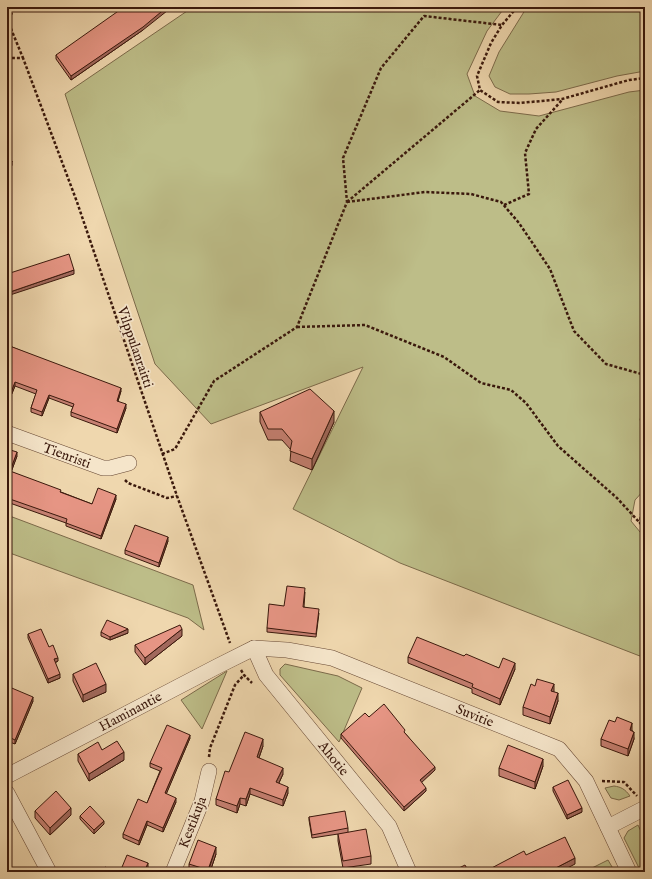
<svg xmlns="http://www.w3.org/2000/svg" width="652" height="879" font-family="'IM FELL English',serif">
<rect width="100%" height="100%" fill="#efd7ae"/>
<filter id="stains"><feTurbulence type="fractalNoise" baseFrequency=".005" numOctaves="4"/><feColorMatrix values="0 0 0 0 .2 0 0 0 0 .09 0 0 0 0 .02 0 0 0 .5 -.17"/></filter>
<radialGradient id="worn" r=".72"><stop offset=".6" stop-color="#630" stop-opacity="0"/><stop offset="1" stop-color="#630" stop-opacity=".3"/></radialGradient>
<!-- green -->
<g fill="#bdbd88" stroke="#7c6a4a">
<path d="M193 7H505L487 31 467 74 475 96 500 111 539 116 629 92 645 90V489L635 500 631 521 645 538V658L400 563 293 509 363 367 211 424 155 364 65 94Z"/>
<path d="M527 7H645V71L617 76 556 92 529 94H510L495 87 489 76 499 52Z"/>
<path d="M7 515 193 585 204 630 188 618 7 552Z"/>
<path d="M285 664 338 676 362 688 339 742 280 675V669Z"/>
<path d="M227 671 202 729 181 700Z"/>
<path d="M614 786C621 787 625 789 630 796L619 800 611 798 605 788Z"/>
<path d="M638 825 645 840V872H641L624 838 628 831Z"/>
<path d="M608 860 615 872H584Z"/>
</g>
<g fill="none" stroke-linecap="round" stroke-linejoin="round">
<!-- minor casing -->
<g stroke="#674834" stroke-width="16">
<g id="minor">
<path d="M7 433 103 468H110L129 463"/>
<path d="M254 648 266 675 389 826 409 872"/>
<path d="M7 776 218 666 254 648 287 650 332 658 559 749 586 781 629 872"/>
<path d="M7 793 49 872"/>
<path d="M608 827 645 808"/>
<path d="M173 872 202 801 209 771"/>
</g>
</g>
<!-- path -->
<g stroke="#3a180c" stroke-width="2.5" stroke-dasharray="3 2" stroke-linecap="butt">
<path d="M517 7 502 25 491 43 477 76 480 90 498 102 520 103 562 99 629 80 645 78"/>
<path d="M7 19 23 58"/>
<path d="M7 19 17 7"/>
<path d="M7 57 12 58H23L77 202 177 496 230 643"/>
<path d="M347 202 425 192 471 194 501 202 519 223 550 269 574 331 606 364 645 375"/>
<path d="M347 202 480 90"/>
<path d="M504 205 529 194 525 153 536 129 562 100"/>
<path d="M297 327 365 325 444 357 481 383 511 390 526 403 558 446 617 498 640 523"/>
<path d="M645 414 641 419 645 452"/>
<path d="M162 454 175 449 214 381 297 327 347 202 343 158 381 68 424 16 502 25"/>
<path d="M125 480 128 483 167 498 177 496"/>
<path d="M645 498 643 500 640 523 645 528"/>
<path d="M241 670 244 675 252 683"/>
<path d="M209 757 210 748 235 685 244 675"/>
<path d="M602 781 624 782 637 796"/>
</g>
<!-- minor -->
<use href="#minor" stroke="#f5e5ca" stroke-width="15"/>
</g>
<!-- wall -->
<g fill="#c68072" stroke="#3a180c">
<path d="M143 30 71 80 56 59V55Z"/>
<path d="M7 345 121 391 118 401 126 408 117 433 71 416V412L73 407 49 398 42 416 31 412V408L36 394 15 386 8 403H7Z"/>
<path d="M260 412 334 422 312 470 290 461 291 450 282 440H268L260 422Z"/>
<path d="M7 449 17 456 11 472 61 492 92 504 116 499 101 539 66 526V523L7 502Z"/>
<path d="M168 541 159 567 125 554V550Z"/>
<path d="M305 592 304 607 319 613 316 637 267 632V628L284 606Z"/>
<path d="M101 632 128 633 110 640 101 636Z"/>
<path d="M28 634 49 647 58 661 55 663 60 678 48 683 28 638Z"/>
<path d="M182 636 145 665 135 652V645Z"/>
<path d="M464 656 499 668 515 669 500 705 472 693V689L408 663V657Z"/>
<path d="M73 674 106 692 83 702 73 681Z"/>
<path d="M7 686 33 701 15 744 7 741Z"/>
<path d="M554 692 558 701 550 724 523 715V707Z"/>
<path d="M369 717 405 733 435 770 421 782 426 791 404 811 341 738V734Z"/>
<path d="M615 722 632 730 634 739 628 756 601 746V739Z"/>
<path d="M190 738 166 794 176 802 163 832 147 825 139 845 123 838V834L147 803 160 771 150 767V763Z"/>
<path d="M263 746 259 758 283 774 279 783 288 793 283 806 250 794 246 806 240 804 237 813 216 805V799L229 772Z"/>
<path d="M102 750 124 760 89 781 78 761V754Z"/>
<path d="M543 766 535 789 499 776V768Z"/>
<path d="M553 787 582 812 567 819 553 791Z"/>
<path d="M35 811 71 815 50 835 35 818Z"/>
<path d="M80 816 104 824 94 834 80 819Z"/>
<path d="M309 817 348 828V832L371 856V864L343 868 338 841V834L312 838 309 820Z"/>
<path d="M645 820V836L642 829V822Z"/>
<path d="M216 854 210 872H192L189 871V864Z"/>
</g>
<!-- shaded-wall -->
<g fill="#a1685c" stroke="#3a180c">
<path d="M167 7H172L143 30 71 80V76Z"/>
<path d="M12 161V165L7 179V175Z"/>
<path d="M74 270V274L7 296V293Z"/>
<path d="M15 382V386L8 403V400Z"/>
<path d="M121 388V391L117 404V401Z"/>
<path d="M49 395V398L42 416V412Z"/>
<path d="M126 404V408L117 433V429Z"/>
<path d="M334 411V422L312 470V459Z"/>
<path d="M17 452V456L10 475V471Z"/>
<path d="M116 495V499L101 539V536Z"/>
<path d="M168 537V541L159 567V563Z"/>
<path d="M9 589V593L7 600V596Z"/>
<path d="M128 629V633L110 640V637Z"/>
<path d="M182 629V636L145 665V658Z"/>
<path d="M58 658V661L54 663V659Z"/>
<path d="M515 663V669L500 705V699Z"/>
<path d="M60 674V678L48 683V679Z"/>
<path d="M106 684V692L83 702V695Z"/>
<path d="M554 684V692L551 691Z"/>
<path d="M558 693V701L550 724V717Z"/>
<path d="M33 697V701L15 744V740Z"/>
<path d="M632 723V730L630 737V730Z"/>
<path d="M634 732V739L628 756V749Z"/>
<path d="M190 735V738L165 797V793Z"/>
<path d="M263 739V746L257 763V757Z"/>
<path d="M124 752V760L89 781V774Z"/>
<path d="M543 759V766L535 789V782Z"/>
<path d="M435 767V770L420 784V780Z"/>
<path d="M283 768V774L276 789V782Z"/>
<path d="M288 787V793L283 806V800Z"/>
<path d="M250 788V794L246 806V799Z"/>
<path d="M426 788V791L404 811V807Z"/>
<path d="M176 798V802L163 832V828Z"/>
<path d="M240 798V804L237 813V806Z"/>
<path d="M71 808V815L50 835V828Z"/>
<path d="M582 808V812L567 819V815Z"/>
<path d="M104 821V824L94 834V830Z"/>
<path d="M147 821V825L139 845V841Z"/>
<path d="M216 847V854L210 872H208Z"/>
<path d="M575 858V864L560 872H548Z"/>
<path d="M148 863V867L146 872H144Z"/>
</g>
<!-- building -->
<g fill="#e69584" stroke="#3a180c">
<path d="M124 7H167L143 27 71 76 56 55Z"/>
<path d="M7 159 12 161 7 175Z"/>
<path d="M69 254 74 270 7 293V274Z"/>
<path d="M7 345 121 388 117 401 126 404 117 429 71 412 74 404 49 395 42 412 31 408 37 390 15 382 8 400 7 399Z"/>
<path d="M310 389 334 411 312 459 290 451 292 441 282 429H268L260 412Z"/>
<path d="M7 449 17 452 10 471 61 490 60 492 92 504 98 488 116 495 101 536 66 523 67 519 7 498Z"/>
<path d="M135 525 168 537 159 563 125 550Z"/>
<path d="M287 586 305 588 303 607 319 609 316 634 267 628 269 604 284 606Z"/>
<path d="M7 588 9 589 7 596Z"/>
<path d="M107 620 128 629 110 637 101 632Z"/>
<path d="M180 625 182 629 145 658 135 645Z"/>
<path d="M41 629 49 647 53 645 58 658 54 659 60 674 48 679 28 634Z"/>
<path d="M417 637 464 656 466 654 499 668 503 658 515 663 500 699 472 687 473 684 408 657Z"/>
<path d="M96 663 106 684 83 695 73 674Z"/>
<path d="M537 679 554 684 551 691 558 693 550 717 523 707 531 684 535 686Z"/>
<path d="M7 686 33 697 15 740 7 736Z"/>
<path d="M384 704 405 730 404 732 435 767 420 780 426 788 404 807 341 734 365 713 369 717Z"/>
<path d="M617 717 632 723 630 730 634 732 628 749 601 739 609 720 615 722Z"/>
<path d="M167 725 190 735 165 793 176 798 163 828 147 821 139 841 123 834 138 799 147 803 162 768 150 763Z"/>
<path d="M245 732 263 739 257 757 283 768 276 782 288 787 283 800 250 788 246 799 240 798 237 806 216 799 225 771 229 772Z"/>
<path d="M117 741 124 752 89 774 78 754 98 742 102 750Z"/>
<path d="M508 745 543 759 535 782 499 768Z"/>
<path d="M568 780 582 808 567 815 553 787Z"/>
<path d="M56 791 71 808 50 828 35 811Z"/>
<path d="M90 806 104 821 94 830 80 816Z"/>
<path d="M345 811 348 828 312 835 309 817Z"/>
<path d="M645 820V828L642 822Z"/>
<path d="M366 829 371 856 343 861 338 834Z"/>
<path d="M565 837 575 858 548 872H484L524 851 526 855Z"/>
<path d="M198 840 216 847 208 870 189 864Z"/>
<path d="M127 855 148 863 144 872H120Z"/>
<path d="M465 865 469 872H451Z"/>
<path d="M105 867 116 872H103Z"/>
<path d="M384 870V872H367Z"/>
</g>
<g text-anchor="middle" stroke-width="3.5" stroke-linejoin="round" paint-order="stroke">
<!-- street labels -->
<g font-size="14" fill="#3a180c" stroke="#f5e5ca">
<text transform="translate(136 347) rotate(71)" y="5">Vilppulanraitti</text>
<text transform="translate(67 455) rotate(20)" y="5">Tienristi</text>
<text transform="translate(130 711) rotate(-28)" y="5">Haminantie</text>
<text transform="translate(475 715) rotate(22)" y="5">Suvitie</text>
<text transform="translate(334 758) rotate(51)" y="5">Ahotie</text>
<text transform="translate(192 822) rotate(-69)" y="5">Kestikuja</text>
</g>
</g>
<!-- margin -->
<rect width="652" height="879" fill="none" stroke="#efd7ae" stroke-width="24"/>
<rect x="8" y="8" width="636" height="863" fill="none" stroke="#3a180c" stroke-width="2"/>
<rect x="12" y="12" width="628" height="855" fill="none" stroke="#3a180c"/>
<rect width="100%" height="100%" filter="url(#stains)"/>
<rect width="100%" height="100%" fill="url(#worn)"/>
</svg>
